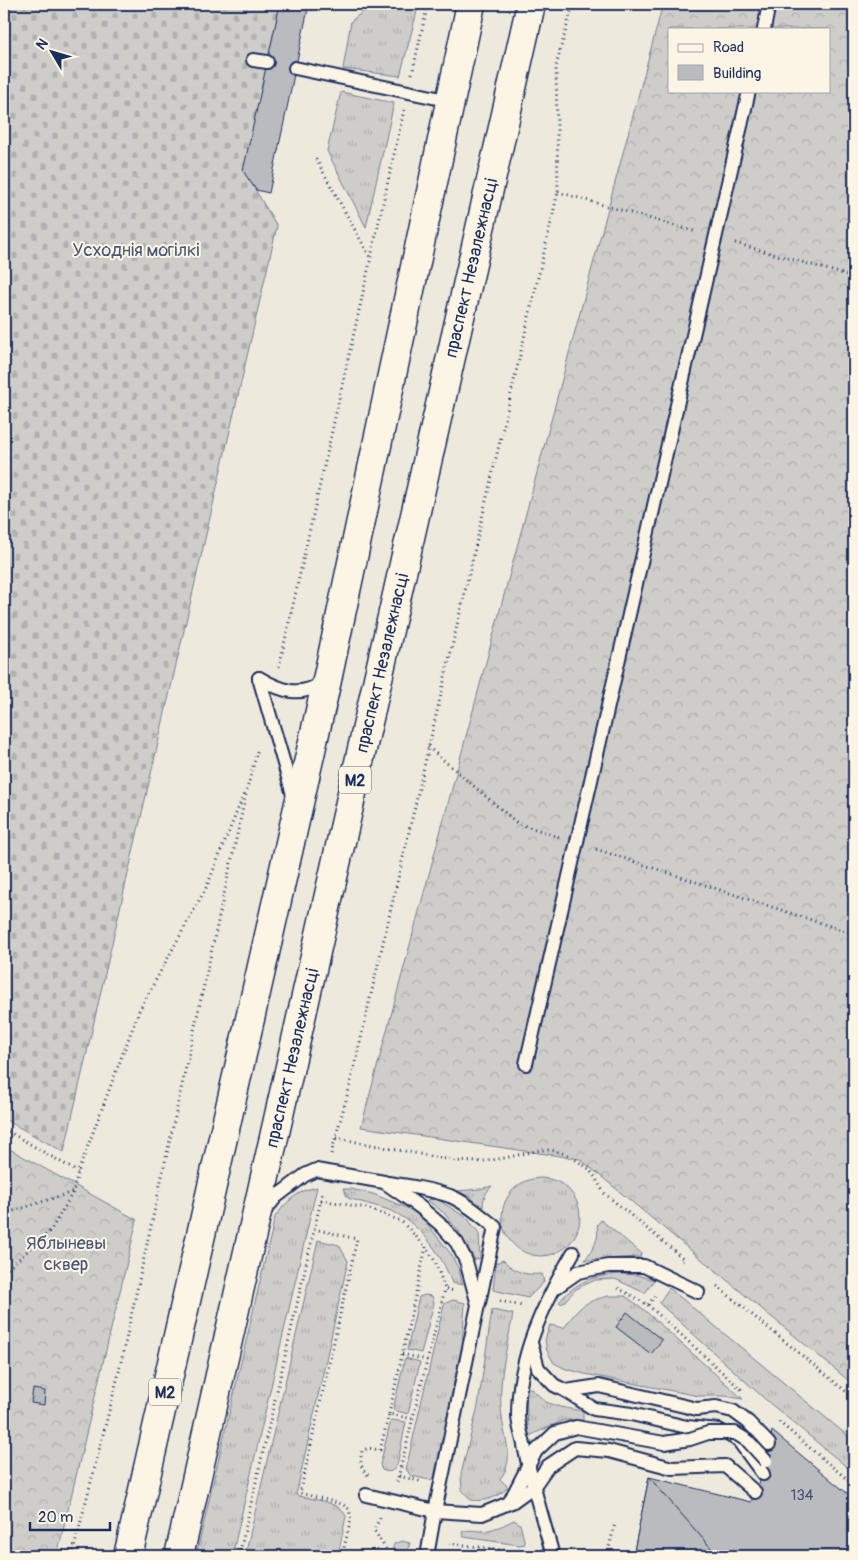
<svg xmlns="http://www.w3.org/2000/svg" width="858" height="1560" font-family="Pangolin,sans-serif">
<defs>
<pattern id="grass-tufts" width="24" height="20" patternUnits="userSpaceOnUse" patternTransform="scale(1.25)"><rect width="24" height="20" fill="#cfcdca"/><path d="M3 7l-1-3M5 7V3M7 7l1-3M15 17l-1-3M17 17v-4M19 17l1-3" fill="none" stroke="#b1b0b0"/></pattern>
<pattern id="forest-crowns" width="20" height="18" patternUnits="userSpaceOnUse" patternTransform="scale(1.25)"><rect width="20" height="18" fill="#cfcdca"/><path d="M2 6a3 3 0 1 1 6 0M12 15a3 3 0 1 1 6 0" fill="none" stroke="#b1b0b0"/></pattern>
<pattern id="cemetery-stones" width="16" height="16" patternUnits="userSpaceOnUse" patternTransform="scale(1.25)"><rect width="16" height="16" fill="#cfcdca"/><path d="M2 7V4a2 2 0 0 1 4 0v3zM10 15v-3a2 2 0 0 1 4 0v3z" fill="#b1b0b0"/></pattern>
</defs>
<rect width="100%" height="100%" fill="#eee9dd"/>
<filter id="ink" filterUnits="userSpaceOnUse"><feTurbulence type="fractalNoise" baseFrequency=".02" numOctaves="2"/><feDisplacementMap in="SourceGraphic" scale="10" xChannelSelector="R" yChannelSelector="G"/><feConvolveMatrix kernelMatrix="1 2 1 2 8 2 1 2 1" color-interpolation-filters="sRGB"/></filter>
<g filter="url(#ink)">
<!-- grass -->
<g fill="url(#grass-tufts)" stroke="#757e94">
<path d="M373 4H419L400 76 343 69 351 21Z"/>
<path d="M341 92 394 103 366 227 327 151Z"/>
<circle cx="541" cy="1217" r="39"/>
<path d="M492 1186C483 1195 482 1202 484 1214L471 1197 457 1191 480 1189Z"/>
<path d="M317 1187 232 1556H196L275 1217C287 1201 297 1191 317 1187Z"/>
<path d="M343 1189H351L373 1194 410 1209 425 1221 451 1254 459 1270 463 1285 452 1283C441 1252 418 1220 386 1209 373 1205 360 1202 348 1198Z"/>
<path d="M437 1199 467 1218 479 1233 480 1258 475 1260 459 1232 444 1213 427 1200Z"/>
<path d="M601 1220 641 1253 640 1257 585 1260C593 1248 600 1240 597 1225Z"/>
<path d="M318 1240 339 1245 348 1261 296 1495C311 1500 338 1500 346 1516L338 1556H245Z"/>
<path d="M503 1260C516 1273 524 1275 542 1274L544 1282 528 1298 493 1290 496 1263Z"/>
<path d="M620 1274 637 1275 654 1280 645 1293 615 1279 595 1280 576 1289 562 1304 559 1302C577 1281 592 1276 620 1274Z"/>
<path d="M669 1288 854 1441V1473L766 1400 659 1303Z"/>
<path d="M425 1295 432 1296 434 1303 421 1353 407 1350 419 1297Z"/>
<path d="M608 1296H625L642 1308 743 1399 725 1396H699L585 1374 566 1369 554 1363 547 1351 545 1340 550 1325 564 1328C580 1306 582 1303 608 1296Z"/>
<path d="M453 1300 465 1303 462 1346 434 1478 430 1480 411 1476 406 1469 444 1304Z"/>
<path d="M492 1310 513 1314C507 1348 497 1382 502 1417 504 1440 516 1459 500 1479L508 1487C497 1498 486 1502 471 1500L462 1490 461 1474 478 1406Z"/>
<path d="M405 1358 420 1362 408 1414 393 1410Z"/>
<path d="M526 1388H530L546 1402 560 1407 583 1411V1420H564L529 1436 527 1413Z"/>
<path d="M391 1420 406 1422 397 1465C393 1472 390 1473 382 1470L380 1465Z"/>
<path d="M514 1520 520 1524 525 1544 519 1545 464 1537 462 1532C468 1529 475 1531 482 1531 494 1530 504 1525 514 1520Z"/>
<path d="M402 1541 410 1543 406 1556H391L394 1544Z"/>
</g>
<!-- forest -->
<g fill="url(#forest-crowns)" stroke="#757e94" fill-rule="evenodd">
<path d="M663 4H854V1385L580 1159 361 1127ZM669 29H829V91H669Z"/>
<path d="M4 1146 137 1220 57 1556H4Z"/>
</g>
<!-- cemetery -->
<path fill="url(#cemetery-stones)" stroke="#757e94" d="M4 4H280L244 171 277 226 64 1152 4 1119Z"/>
<!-- building -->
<g fill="#babbbe" stroke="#1b2f5e">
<path d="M280 4H309L269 193 256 190 243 171Z"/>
<path d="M627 1312 662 1340 651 1354 616 1327Z"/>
<path d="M33 1389 45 1391 44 1405 31 1403Z"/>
<path d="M772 1431 854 1499V1556H633L649 1477 751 1502 763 1474Z"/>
<path d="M649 1477 718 1556H633Z"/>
</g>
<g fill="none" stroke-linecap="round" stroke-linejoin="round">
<!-- lane casing -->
<g stroke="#1b2f5e" stroke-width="16">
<g id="lane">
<path d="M764 29 769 4"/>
<path d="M253 60 267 62"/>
<path d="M295 68 451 101"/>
<path d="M259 678 294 798"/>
<path d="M259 678C283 692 301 698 325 681"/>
<path d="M526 1064 749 91"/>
<path d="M388 1183C409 1186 430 1189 450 1196 467 1203 481 1216 495 1227L479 1303"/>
<path d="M263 1213 276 1197 305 1175 316 1170 384 1182 420 1207 441 1225 457 1243 466 1261 478 1305 435 1511 427 1556"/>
<path d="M555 1288 578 1272 608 1266H644L698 1292"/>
<path d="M531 1343 538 1368 554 1385 566 1391 599 1386 697 1409 716 1407 733 1411 748 1422 769 1444"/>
<path d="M566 1391 594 1409 631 1414 687 1427 719 1430 738 1440 763 1474"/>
<path d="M366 1495 435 1511 482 1514 509 1503 536 1451 555 1433 576 1427 664 1443"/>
<path d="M512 1502 534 1486 548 1466 575 1448 609 1451 672 1468 725 1466 755 1492"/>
<path d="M553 1556C543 1519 531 1482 524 1445 522 1435 518 1425 518 1415 518 1356 544 1303 573 1253"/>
</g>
</g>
<!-- primary casing -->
<g stroke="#1b2f5e" stroke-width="31">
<g id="primary">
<path d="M128 1556 327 680 471 4"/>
<path d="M179 1556 531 4"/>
</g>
</g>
<!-- path -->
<g stroke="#1b2f5e" stroke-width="3" stroke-dasharray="1 4" stroke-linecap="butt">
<path d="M349 7 354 4"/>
<path d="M412 74 428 4"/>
<path d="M316 159 371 259"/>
<path d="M558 192 697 232"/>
<path d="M735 243 854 277"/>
<path d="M279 667 404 110"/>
<path d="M428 747 517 823 559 837"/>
<path d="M596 849 854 934"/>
<path d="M4 1129 78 1172"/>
<path d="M336 1138 456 1161 478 1162 505 1158 540 1150H552L568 1155 588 1168 595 1177 604 1193 684 1259 680 1263"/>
<path d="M331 1154 349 1089 558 192 556 66 573 4"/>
<path d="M321 1200 367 1208 401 1221 426 1247"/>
<path d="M4 1214 73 1192 78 1172 139 1011 207 886 244 794"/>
<path d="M314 1229 357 1239 300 1493 342 1504 349 1509 351 1519 342 1556"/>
<path d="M4 1272 51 1230 73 1192"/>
<path d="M717 1286 854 1398"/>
<path d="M618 1288 648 1305 657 1293"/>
<path d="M500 1301 522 1306 521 1307"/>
<path d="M648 1305 744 1392"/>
<path d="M402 1354 427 1360"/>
<path d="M389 1414 426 1247 435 1261 445 1289"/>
<path d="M779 1422 854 1485"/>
<path d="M368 1475C360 1468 360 1461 362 1451L368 1448 380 1450 389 1414 413 1419"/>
<path d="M399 1476 423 1482"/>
<path d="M397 1482 445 1289 454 1291"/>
<path d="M380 1518 374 1530 389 1554 388 1556"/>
<path d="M449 1543 532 1554"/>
<path d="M72 1556 118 1376 248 785 258 748"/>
<path d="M239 1556 323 1191"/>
<path d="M607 1556 615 1523"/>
</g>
<!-- lane -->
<use href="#lane" stroke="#fcf5e5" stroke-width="12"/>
<!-- primary -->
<use href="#primary" stroke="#fcf5e5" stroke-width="28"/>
<!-- lane-bridge casing -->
<g stroke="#1b2f5e" stroke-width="16" stroke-linecap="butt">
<path id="lane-bridge" d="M664 1443 690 1439 708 1433H735L748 1441 766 1461"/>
</g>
<!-- lane-bridge -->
<use href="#lane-bridge" stroke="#fcf5e5" stroke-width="12"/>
</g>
</g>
<g text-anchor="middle" stroke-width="4" stroke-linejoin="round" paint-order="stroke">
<!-- number labels -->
<g font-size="15" fill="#435276">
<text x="802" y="1500">134</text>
</g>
<!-- shield labels -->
<g fill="#fcf5e5" stroke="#5e6a86" stroke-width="1">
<rect x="339" y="766.5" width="32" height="27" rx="4"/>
<rect x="149" y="1378.5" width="32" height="27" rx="4"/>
</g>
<g font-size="16" font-weight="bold" fill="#1b2f5e">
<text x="355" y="786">М2</text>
<text x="165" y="1398">М2</text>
</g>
<!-- park labels -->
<g font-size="18" fill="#485679" stroke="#fcf5e5">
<text x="136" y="256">Усходнія могілкі</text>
<text x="66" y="1249">Яблыневы<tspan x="66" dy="21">сквер</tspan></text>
</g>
<!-- street labels -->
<g font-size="18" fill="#1b2f5e" stroke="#fcf5e5">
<text transform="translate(471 268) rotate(-77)" y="6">праспект Незалежнасці</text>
<text transform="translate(382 663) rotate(-77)" y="6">праспект Незалежнасці</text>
<text transform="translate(292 1058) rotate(-77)" y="6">праспект Незалежнасці</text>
</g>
</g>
<!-- margin -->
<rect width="858" height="1560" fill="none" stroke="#fcf5e5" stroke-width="20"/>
<rect x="10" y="10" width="838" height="1540" fill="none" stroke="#1b2f5e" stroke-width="2" filter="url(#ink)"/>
<!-- legend -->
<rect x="668" y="28" width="162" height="65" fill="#fcf5e5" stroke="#a2a6af"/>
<rect x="678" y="44" width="25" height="8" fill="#fcf5e5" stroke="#a2a6af"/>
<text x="713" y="52" font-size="15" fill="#1b2f5e">Road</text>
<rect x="678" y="65" width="25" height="15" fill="#babbbe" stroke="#a2a6af"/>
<text x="713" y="78" font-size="15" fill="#1b2f5e">Building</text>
<!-- north arrow -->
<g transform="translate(52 52) rotate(308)" stroke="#fcf5e5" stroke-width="4" paint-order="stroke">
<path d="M0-4L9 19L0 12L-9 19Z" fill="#1b2f5e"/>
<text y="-8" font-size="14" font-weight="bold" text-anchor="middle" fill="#1b2f5e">N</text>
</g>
<!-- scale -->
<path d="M30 1522v8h80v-8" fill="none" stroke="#1b2f5e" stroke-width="2.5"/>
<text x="38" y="1522" font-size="15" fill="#1b2f5e" stroke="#fcf5e5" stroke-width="4" paint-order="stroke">20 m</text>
</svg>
